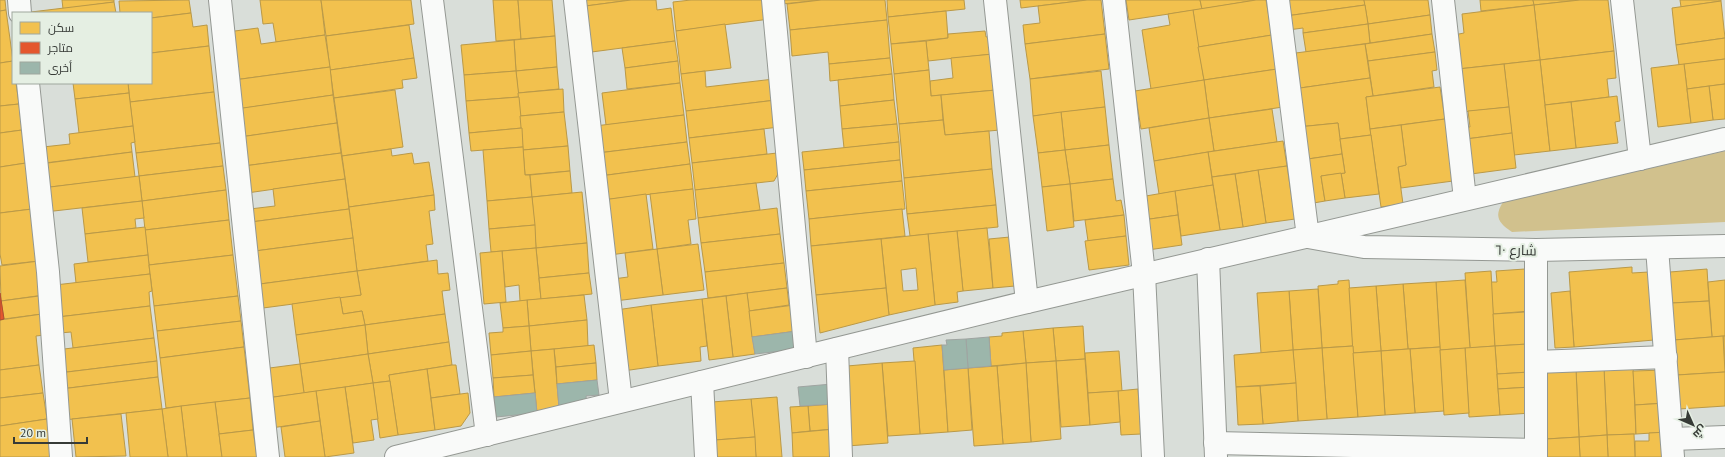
<svg xmlns="http://www.w3.org/2000/svg" width="1725" height="457" font-family="'PT Sans',Cairo,sans-serif">
<rect width="100%" height="100%" fill="#d9ded9"/>
<!-- green -->
<path fill="#d1c18d" d="M1725 151V222L1512 232C1498 223 1494 216 1503 202Z"/>
<!-- homes -->
<g fill="#f2c14e" stroke="#ba9947" fill-rule="evenodd">
<path d="M0 0H5L6 10 0 11Z"/>
<path d="M62 0H114V2L63 9Z"/>
<path d="M189 0 191 13 151 18V13H120L119 1Z"/>
<path d="M260 0H321L325 35 276 42 273 23 263 24Z"/>
<path d="M321 0H411L414 24 326 36Z"/>
<path d="M493 0H518L521 39 496 41Z"/>
<path d="M518 0H552L555 36 521 39Z"/>
<path d="M578 0H631L578 7Z"/>
<path d="M631 0H656L657 10 671 8 675 41 584 53 578 7Z"/>
<path d="M691 0H768L770 19 676 31 673 2Z"/>
<path d="M782 0H821L782 4Z"/>
<path d="M821 0H885L887 20 790 30 787 4Z"/>
<path d="M887 0H964L965 9 888 17Z"/>
<path d="M1020 0H1087L1021 8Z"/>
<path d="M1087 0H1101L1105 34 1025 44 1023 25 1040 23 1038 6Z"/>
<path d="M1126 0H1200L1202 9 1129 20Z"/>
<path d="M1200 0H1256L1202 9Z"/>
<path d="M1256 0H1266L1272 35 1198 47 1193 10Z"/>
<path d="M1284 0H1364L1365 5 1286 16Z"/>
<path d="M1364 0H1428L1430 15 1368 24Z"/>
<path d="M1480 0H1533L1534 5 1481 11Z"/>
<path d="M1533 0H1580L1534 5Z"/>
<path d="M1580 0H1608L1614 51 1540 60 1534 5Z"/>
<path d="M1680 0H1721V1L1681 7Z"/>
<path d="M1721 1 1725 38 1676 45 1672 8Z"/>
<path d="M114 2 116 13H31V12Z"/>
<path d="M1365 5 1368 24 1303 33V28L1288 30 1286 16Z"/>
<path d="M1534 5 1540 60 1458 69 1454 35 1464 33 1462 14Z"/>
<path d="M6 10 13 61 0 63V11Z"/>
<path d="M1193 10 1204 80 1151 89 1142 30 1170 25 1168 14Z"/>
<path d="M946 11 948 38 891 44 888 17Z"/>
<path d="M191 13 193 27 207 25 209 46 151 53V18Z"/>
<path d="M1430 15 1432 34 1370 43 1368 24Z"/>
<path d="M887 20 890 58 829 64 828 52 792 56 790 30Z"/>
<path d="M725 24 731 68 681 74 676 31Z"/>
<path d="M1368 24 1370 43 1306 52 1303 33Z"/>
<path d="M409 25 414 58 330 70 326 36Z"/>
<path d="M258 28 261 44 325 35 330 67 234 80 227 32Z"/>
<path d="M985 31 986 37 991 36 993 54 928 61 926 41 948 38V34Z"/>
<path d="M1105 34 1109 69 1030 79 1025 44Z"/>
<path d="M1432 34 1435 52 1368 61 1365 44Z"/>
<path d="M1272 35 1277 69 1204 80 1198 47Z"/>
<path d="M555 36 557 67 516 71 514 40Z"/>
<path d="M1725 38V59L1679 65 1676 45Z"/>
<path d="M514 40 516 71 464 75 461 45Z"/>
<path d="M675 41 678 61 625 68 622 48Z"/>
<path d="M926 41 929 70 894 74 891 44Z"/>
<path d="M1365 44 1370 78 1293 89 1288 54Z"/>
<path d="M209 46 214 92 130 102 128 83H151V53Z"/>
<path d="M1614 51 1616 78 1607 79 1609 97 1545 105 1540 60Z"/>
<path d="M1435 52 1437 70 1432 71 1434 87 1373 96 1368 61Z"/>
<path d="M993 54 996 90 931 96 930 81 953 78 951 58Z"/>
<path d="M414 58 417 78 402 80 403 88 334 98 330 70Z"/>
<path d="M890 58 892 74 830 81 829 64Z"/>
<path d="M1725 59V84L1687 89 1684 64Z"/>
<path d="M1540 60 1550 151 1514 155 1504 64Z"/>
<path d="M13 61V83H16L19 104 0 106V63Z"/>
<path d="M678 61 680 83 627 89 625 68Z"/>
<path d="M1504 64 1509 107 1463 112 1458 69Z"/>
<path d="M1684 64 1691 123 1658 127 1651 68Z"/>
<path d="M330 67 333 95 238 109 234 80Z"/>
<path d="M557 67 559 89 518 93 516 71Z"/>
<path d="M1277 69 1283 107 1209 118 1204 80Z"/>
<path d="M929 70 931 96 941 95 943 120 899 124 894 74Z"/>
<path d="M516 71 519 97 466 101 464 75Z"/>
<path d="M705 71 706 87 774 79 776 100 686 111 681 74Z"/>
<path d="M1101 71 1105 107 1033 116 1030 79Z"/>
<path d="M892 74 894 100 840 106 838 80Z"/>
<path d="M1370 78 1373 96 1366 97 1371 135 1340 139 1338 123 1298 127 1293 89Z"/>
<path d="M1204 80 1209 118 1141 129 1135 91Z"/>
<path d="M73 83H128L129 93 75 99Z"/>
<path d="M680 83 684 115 606 125 602 93Z"/>
<path d="M1725 84V119L1713 120 1709 86Z"/>
<path d="M1709 86 1713 120 1691 123 1687 89Z"/>
<path d="M1440 87 1445 119 1370 129 1366 97Z"/>
<path d="M563 89 564 112 520 116 518 93Z"/>
<path d="M395 90 403 147 342 156 334 98Z"/>
<path d="M996 90 1000 130 945 135 941 95Z"/>
<path d="M214 92 220 143 136 153 130 102Z"/>
<path d="M129 93 133 126 79 133 75 99Z"/>
<path d="M333 95 337 123 240 137 236 109Z"/>
<path d="M1617 96 1620 121 1615 122 1618 143 1576 148 1571 102Z"/>
<path d="M519 97 522 128 469 133 466 101Z"/>
<path d="M776 100 779 127 689 138 686 111Z"/>
<path d="M894 100 897 124 842 129 840 106Z"/>
<path d="M1571 102 1576 148 1550 151 1545 105Z"/>
<path d="M19 104 22 130 0 133V106Z"/>
<path d="M1105 107 1109 145 1065 150 1061 112Z"/>
<path d="M1509 107 1512 133 1466 139 1465 127H1470L1468 111Z"/>
<path d="M1272 109 1277 142 1214 151 1209 118Z"/>
<path d="M564 112 568 146 523 150 520 116Z"/>
<path d="M1061 112 1065 150 1038 153 1033 116Z"/>
<path d="M684 115 687 142 598 153 595 126Z"/>
<path d="M1209 118 1214 151 1154 161 1149 128Z"/>
<path d="M1445 119 1453 181 1401 188 1398 167 1406 165 1401 125Z"/>
<path d="M943 120 945 135 989 131 992 169 904 178 899 124Z"/>
<path d="M337 123 341 153 244 166 240 137Z"/>
<path d="M1338 123 1342 154 1301 160 1298 127Z"/>
<path d="M897 124 899 142 844 148 842 129Z"/>
<path d="M1401 125 1406 165 1398 167 1403 204 1381 207 1370 129Z"/>
<path d="M133 126 135 142 131 143 132 152 45 163 43 147 70 144 69 134Z"/>
<path d="M522 128 523 147 471 151 469 133Z"/>
<path d="M764 129 767 154 692 163 689 138Z"/>
<path d="M22 130 26 163 0 167V133Z"/>
<path d="M1512 133 1516 168 1471 174 1466 139Z"/>
<path d="M1371 135 1379 194 1345 198 1341 173H1345L1340 139Z"/>
<path d="M1283 141 1287 166 1212 177 1208 152Z"/>
<path d="M687 142 690 164 600 176 598 153Z"/>
<path d="M899 142 900 160 804 170 802 152Z"/>
<path d="M220 143 223 166 139 176 136 153Z"/>
<path d="M1109 145 1113 179 1070 184 1065 150Z"/>
<path d="M568 146 570 171 525 175 523 150Z"/>
<path d="M523 147 525 175H530L532 197 487 201 483 150Z"/>
<path d="M391 149 392 156 412 153 414 164 429 162 434 195 349 207 342 156Z"/>
<path d="M1065 150 1070 184 1042 187 1038 153Z"/>
<path d="M132 152 135 177 42 188 40 164Z"/>
<path d="M1208 152 1213 185 1159 194 1154 161Z"/>
<path d="M341 153 345 179 247 193 244 166Z"/>
<path d="M777 153 779 172 774 181 695 190 692 163Z"/>
<path d="M1342 154 1345 173 1321 176 1325 201 1308 204 1301 160Z"/>
<path d="M900 160 902 181 806 191 804 170Z"/>
<path d="M26 163 32 209 0 213V167Z"/>
<path d="M690 164 693 189 603 200 600 176Z"/>
<path d="M223 166 226 190 142 201 139 176Z"/>
<path d="M1287 166 1295 219 1266 223 1258 170Z"/>
<path d="M992 169 996 205 907 214 904 178Z"/>
<path d="M1258 170 1266 223 1243 227 1235 174Z"/>
<path d="M570 171 572 193 532 197 530 175Z"/>
<path d="M1341 173 1345 198 1325 201 1321 176Z"/>
<path d="M1235 174 1243 227 1220 230 1212 177Z"/>
<path d="M139 176 142 201 45 212 42 188Z"/>
<path d="M345 179 349 209 251 222 250 209 275 206 273 189Z"/>
<path d="M1113 179 1116 201 1121 200 1124 215 1074 221 1070 184Z"/>
<path d="M902 181 905 209 809 219 806 191Z"/>
<path d="M756 183 760 210 698 218 695 190Z"/>
<path d="M1070 184 1074 227 1047 231 1042 187Z"/>
<path d="M1213 185 1220 230 1181 236 1175 191Z"/>
<path d="M693 189 696 219 688 220 691 244 657 249 650 194Z"/>
<path d="M226 190 229 220 145 230 142 201Z"/>
<path d="M1175 191 1178 215 1143 220 1140 197Z"/>
<path d="M582 192 587 243 536 248 532 197Z"/>
<path d="M646 194 653 249 610 255 603 200Z"/>
<path d="M434 195 435 210 429 211 433 244 426 245 428 261 357 271 349 207Z"/>
<path d="M532 197 535 225 489 229 487 201Z"/>
<path d="M142 201 144 218 135 219 136 228 85 234 82 208Z"/>
<path d="M996 205 998 227 910 236 907 214Z"/>
<path d="M777 208 780 234 701 243 698 218Z"/>
<path d="M32 209 39 261 2 265 0 254V213Z"/>
<path d="M349 209 353 238 255 251 251 222Z"/>
<path d="M902 209 905 236 811 246 809 219Z"/>
<path d="M1124 215 1126 236 1088 241 1085 220Z"/>
<path d="M1178 215 1182 245 1148 250 1143 220Z"/>
<path d="M229 220 233 255 149 265 145 230Z"/>
<path d="M535 225 536 248 491 252 489 229Z"/>
<path d="M145 227 148 255 88 262 85 234Z"/>
<path d="M987 228 993 288 963 291 957 231Z"/>
<path d="M957 231 963 291 957 292 958 302 935 305 928 234Z"/>
<path d="M780 234 784 263 705 272 701 243Z"/>
<path d="M928 234 935 305 889 315 881 239ZM916 268 918 290 903 291 901 270Z"/>
<path d="M1126 236 1129 265 1089 270 1085 241Z"/>
<path d="M1010 237 1015 286 993 288 989 239Z"/>
<path d="M353 238 357 271 260 284 255 251Z"/>
<path d="M881 239 886 288 816 295 811 246Z"/>
<path d="M587 243 589 273 539 278 536 248Z"/>
<path d="M698 244 704 290 663 295 657 249Z"/>
<path d="M536 248 541 299 520 301 519 285 505 287 502 251Z"/>
<path d="M657 249 663 295 615 301 613 279 628 277 625 253Z"/>
<path d="M502 251 506 302 484 304 480 253Z"/>
<path d="M148 255 150 274 76 283 74 264Z"/>
<path d="M233 255 238 296 154 306 149 265Z"/>
<path d="M437 260 438 274 448 273 450 290 442 291 445 314 365 325 362 311 343 314 340 297 361 295 357 271Z"/>
<path d="M39 261 44 295 1 301 0 266Z"/>
<path d="M784 263 787 288 708 298 705 272Z"/>
<path d="M1632 267V273L1649 272 1654 340 1574 347 1569 272Z"/>
<path d="M1525 269 1530 311 1493 314 1491 282H1497L1496 271Z"/>
<path d="M1707 269 1709 301 1672 303 1670 272Z"/>
<path d="M357 271 361 295 263 308 260 284Z"/>
<path d="M1491 271 1495 346 1470 348 1465 273Z"/>
<path d="M589 273 592 294 541 299 539 278Z"/>
<path d="M150 274 152 291 149 292 150 306 58 317 55 285Z"/>
<path d="M1349 280 1353 346 1322 348 1318 286 1338 284V281Z"/>
<path d="M1465 280 1470 348 1440 350 1436 282Z"/>
<path d="M1725 280V336L1712 337 1708 282Z"/>
<path d="M1436 282 1440 347 1408 349 1403 284Z"/>
<path d="M1403 284 1408 349 1381 351 1376 286Z"/>
<path d="M1376 286 1381 351 1353 353 1349 288Z"/>
<path d="M787 288 789 305 749 311 747 293Z"/>
<path d="M886 288 889 315 820 333 816 295Z"/>
<path d="M1318 289 1322 348 1293 350 1289 291Z"/>
<path d="M1289 291 1293 350 1261 353 1257 293Z"/>
<path d="M1570 291 1574 347 1555 348 1551 293Z"/>
<path d="M747 293 755 354 733 357 726 296Z"/>
<path d="M584 295 587 320 529 326 527 300Z"/>
<path d="M39 296 42 314 4 319 1 301Z"/>
<path d="M238 296 241 321 157 331 154 306Z"/>
<path d="M726 296 733 357 709 360 702 299Z"/>
<path d="M340 297 343 314 362 311 365 325 296 335 292 304Z"/>
<path d="M702 299 707 346 700 347 701 361 658 366 651 305Z"/>
<path d="M527 300 529 326 503 328 500 303Z"/>
<path d="M1709 301 1712 337 1674 340 1672 303Z"/>
<path d="M651 305 658 366 623 371 616 310Z"/>
<path d="M794 305 797 331 752 337 749 311Z"/>
<path d="M150 306 154 338 73 348 71 332 60 333 58 317Z"/>
<path d="M1526 312 1528 344 1495 346 1493 314Z"/>
<path d="M42 314 45 335 36 336 39 365 0 370V320Z"/>
<path d="M445 314 449 342 368 354 365 325Z"/>
<path d="M587 320 588 346 531 351 529 326Z"/>
<path d="M241 321 244 347 160 358 157 331Z"/>
<path d="M365 325 368 354 300 364 296 335Z"/>
<path d="M529 326 531 351 491 355 489 333 503 332V328Z"/>
<path d="M1083 326 1085 359 1056 361 1053 328Z"/>
<path d="M1053 328 1056 361 1026 363 1023 331Z"/>
<path d="M1023 331 1026 363 991 366 989 337 1002 336V333Z"/>
<path d="M1723 336H1725V375V372Z"/>
<path d="M1723 336 1725 372 1677 375 1674 340Z"/>
<path d="M154 338 157 361 59 373 56 350Z"/>
<path d="M449 342 452 365 389 375 390 381 373 383 368 354Z"/>
<path d="M1528 344 1530 372 1497 374 1495 346Z"/>
<path d="M594 345 596 363 556 367 554 349Z"/>
<path d="M942 345 948 432 920 434 913 348Z"/>
<path d="M1353 346 1358 417 1327 419 1322 348Z"/>
<path d="M1495 346 1500 415 1469 417 1465 348Z"/>
<path d="M244 347 250 398 166 408 160 358Z"/>
<path d="M1440 347 1444 411 1415 413 1410 349Z"/>
<path d="M1322 348 1327 419 1298 421 1293 350Z"/>
<path d="M1465 348 1469 413 1444 415 1440 350Z"/>
<path d="M554 349 559 407 537 413 531 351Z"/>
<path d="M1408 349H1410L1415 413 1385 415 1381 351Z"/>
<path d="M1293 350 1296 383 1236 387 1234 355Z"/>
<path d="M531 351 533 375 493 378 491 355Z"/>
<path d="M1119 351 1122 391 1088 393 1085 353Z"/>
<path d="M1381 351 1385 415 1358 417 1353 353Z"/>
<path d="M368 354 373 383 304 393 300 364Z"/>
<path d="M1085 359 1090 425 1061 427 1056 361Z"/>
<path d="M157 361 158 377 61 389 59 373Z"/>
<path d="M915 361 920 434 888 436 882 363Z"/>
<path d="M1056 361 1061 439 1031 442 1026 363Z"/>
<path d="M596 363 597 380 557 384 556 367Z"/>
<path d="M882 363 888 443 847 446V366Z"/>
<path d="M1026 363 1031 442 1003 444 997 366Z"/>
<path d="M300 364 304 393 267 398 262 369Z"/>
<path d="M39 365 43 393 0 398V370Z"/>
<path d="M452 365H456L460 394 431 398 427 369Z"/>
<path d="M997 366 1003 444 974 446 968 368Z"/>
<path d="M1633 366 1636 434 1607 435 1604 368Z"/>
<path d="M968 368 972 430 948 432 944 370Z"/>
<path d="M1604 368 1607 435 1579 437 1576 369Z"/>
<path d="M427 369 435 430 398 435 389 375Z"/>
<path d="M1576 369 1579 437 1546 439 1543 371Z"/>
<path d="M1665 370 1666 403 1635 405 1633 371Z"/>
<path d="M1530 372 1531 387 1498 389 1497 374Z"/>
<path d="M1725 372V406L1679 409 1677 375Z"/>
<path d="M533 375 535 393 494 397 493 378Z"/>
<path d="M158 377 162 409 64 420 61 389Z"/>
<path d="M390 381 398 435 380 438 373 383Z"/>
<path d="M373 383 378 419 371 420 374 440 353 443 345 387Z"/>
<path d="M1296 383 1298 421 1263 424 1260 386Z"/>
<path d="M1260 386 1263 424 1238 425 1236 387Z"/>
<path d="M345 387 354 453 325 457 316 391Z"/>
<path d="M1531 387 1532 413 1500 415 1498 389Z"/>
<path d="M1138 389 1141 434 1121 435 1118 391Z"/>
<path d="M316 391 320 421 271 428 267 398Z"/>
<path d="M1118 391 1120 422 1090 425 1088 393Z"/>
<path d="M43 393 47 419 0 426V398Z"/>
<path d="M468 393 470 413 461 426 435 430 431 398Z"/>
<path d="M777 397 782 457H756L751 399Z"/>
<path d="M250 398 253 430 219 434 215 402Z"/>
<path d="M751 399 755 437 715 440 712 402Z"/>
<path d="M215 402 222 457H187L181 406Z"/>
<path d="M1666 403 1668 432 1636 434 1635 405Z"/>
<path d="M833 404 835 429 810 431 808 406Z"/>
<path d="M181 406 187 457H168L162 409Z"/>
<path d="M808 406 810 431 792 433 790 407Z"/>
<path d="M162 409 168 457H130L126 413Z"/>
<path d="M121 414 126 456 76 457 72 419Z"/>
<path d="M47 419 51 457H0V426Z"/>
<path d="M320 421 325 457H285L281 427Z"/>
<path d="M835 429 837 457H793L792 433Z"/>
<path d="M253 430 257 457H222L219 434Z"/>
<path d="M1668 432 1669 457H1635V441H1649V433Z"/>
<path d="M1634 434 1635 457H1608L1607 435Z"/>
<path d="M1607 435 1608 457H1580L1579 437Z"/>
<path d="M755 437 756 457H716L715 440Z"/>
<path d="M1579 437 1580 457H1547L1546 439Z"/>
</g>
<!-- shops -->
<path fill="#e4572e" stroke="#b04f31" d="M0 293 4 319 0 320Z"/>
<!-- building -->
<g fill="#9cb6ab" stroke="#9fa4a1">
<path d="M797 331 799 349 755 354 752 337Z"/>
<path d="M989 337 991 366 968 368 966 339Z"/>
<path d="M966 339 968 368 944 370 942 345H947L946 340Z"/>
<path d="M597 380 599 395 586 396 587 405 559 407 557 384Z"/>
<path d="M832 384 833 404 800 406 798 387Z"/>
<path d="M535 393 537 413 496 417 494 397Z"/>
</g>
<g fill="none" stroke-linecap="round" stroke-linejoin="round">
<!-- minor casing -->
<g stroke="#949893" stroke-width="24">
<g id="minor">
<path d="M19 0 20 13"/>
<path d="M220 0 268 457"/>
<path d="M432 0 487 435"/>
<path d="M575 0 621 401"/>
<path d="M773 0 806 357"/>
<path d="M995 0 1027 302"/>
<path d="M1114 0 1144 274 1153 457"/>
<path d="M1278 0 1308 237 1364 247 1536 250 1725 246"/>
<path d="M1443 0 1465 199"/>
<path d="M1622 0 1640 159"/>
<path d="M28 83 48 272 61 457"/>
<path d="M1657 248 1673 457"/>
<path d="M1208 259 1216 457"/>
<path d="M837 349 841 457"/>
<path d="M1536 362 1666 357"/>
<path d="M702 382 706 457"/>
<path d="M1673 439 1725 437"/>
<path d="M1215 443 1536 450"/>
<path d="M396 457 1027 302 1725 139"/>
<path d="M1536 457V250"/>
</g>
</g>
<!-- minor -->
<use href="#minor" stroke="#f9faf9" stroke-width="22"/>
</g>
<g text-anchor="middle" stroke-width="4" stroke-linejoin="round" paint-order="stroke">
<!-- street labels -->
<g font-size="14" fill="#373b37" stroke="#e5efe3">
<text transform="translate(1516 250) rotate(1)" y="5">شارع ٦٠</text>
</g>
</g>
<!-- legend -->
<rect x="12" y="12" width="140" height="72" fill="#e5efe3" stroke="#9fa79e"/>
<rect x="20" y="22" width="20" height="12" fill="#f2c14e" stroke="#9fa79e"/>
<text x="48" y="32" font-size="12" fill="#373b37">سكن</text>
<rect x="20" y="42" width="20" height="12" fill="#e4572e" stroke="#9fa79e"/>
<text x="48" y="52" font-size="12" fill="#373b37">متاجر</text>
<rect x="20" y="62" width="20" height="12" fill="#9cb6ab" stroke="#9fa79e"/>
<text x="48" y="72" font-size="12" fill="#373b37">أخرى</text>
<!-- north arrow -->
<g transform="translate(1693 425) rotate(135)" stroke="#e5efe3" stroke-width="3" paint-order="stroke">
<path d="M0-3L7 15L0 10L-7 15Z" fill="#373b37"/>
<text y="-6" font-size="11" font-weight="bold" text-anchor="middle" fill="#373b37">ش</text>
</g>
<!-- scale -->
<path d="M14 437v6h73v-6" fill="none" stroke="#373b37" stroke-width="2"/>
<text x="20" y="437" font-size="12" fill="#373b37" stroke="#e5efe3" stroke-width="3" paint-order="stroke">20 m</text>
</svg>
